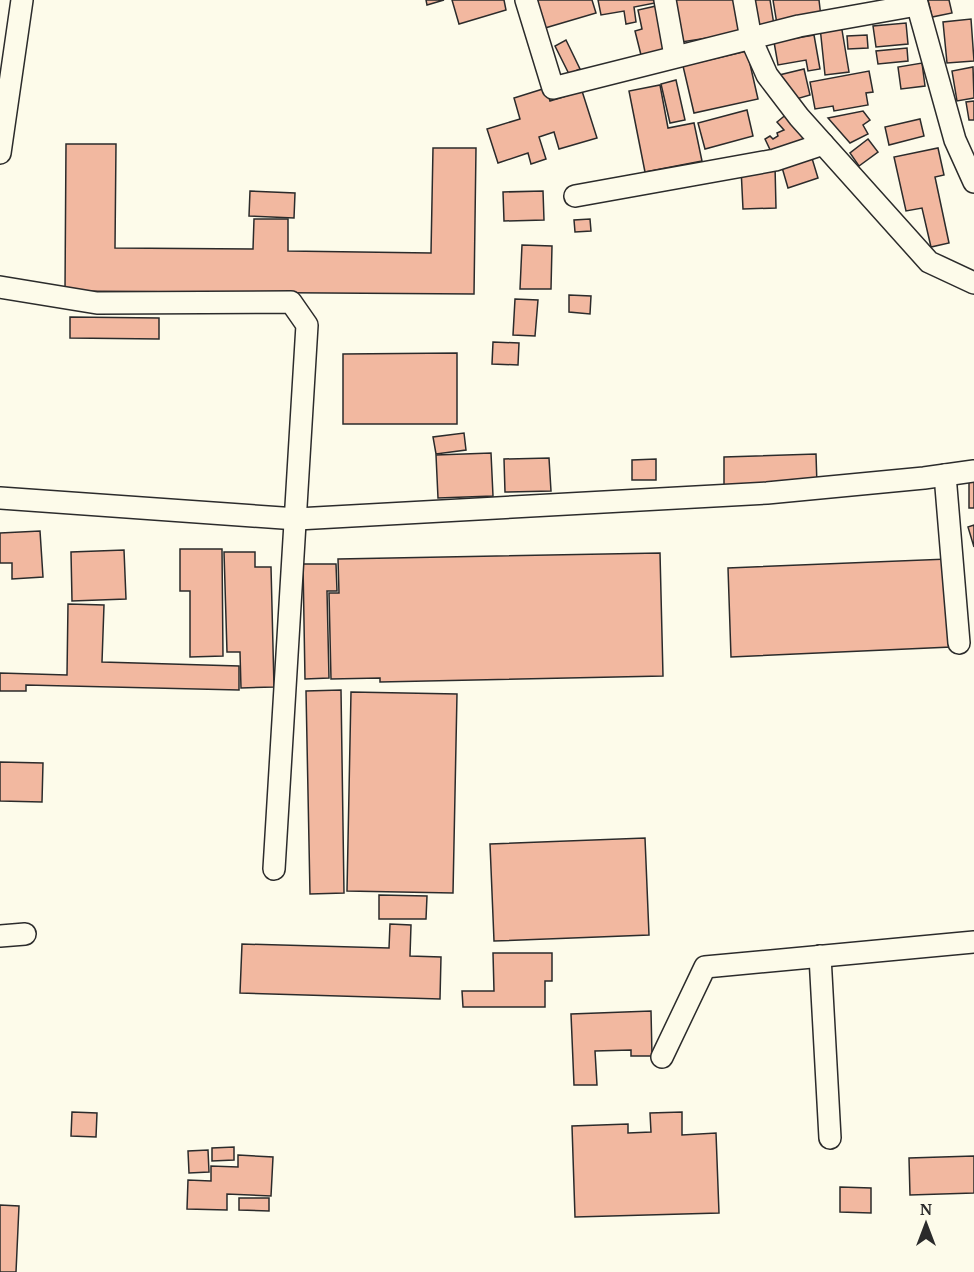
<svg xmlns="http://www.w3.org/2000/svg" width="974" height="1272" font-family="'PT Serif',serif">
<rect width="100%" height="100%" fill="#fdfbea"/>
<!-- building -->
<g fill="#f2b8a0" stroke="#2b2b2b" stroke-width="1.5">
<path d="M426 0H444L427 5Z"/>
<path d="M452 0H504L506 10 459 24Z"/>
<path d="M536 0H592L596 13 545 28Z"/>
<path d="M598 0H659L660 2 634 7 636 22 626 24 624 11 601 15Z"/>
<path d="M669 0H735L740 33 675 43Z"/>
<path d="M749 0H770L774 25 752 28Z"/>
<path d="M773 0H819L821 17 777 24Z"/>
<path d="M928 0H949L952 13 932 17Z"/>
<path d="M656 6 666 49 641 55 635 31 642 29 638 10Z"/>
<path d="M971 19 974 61 947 63 943 22Z"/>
<path d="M906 23 908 44 876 47 873 26Z"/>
<path d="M841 24 849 72 825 75 820 27Z"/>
<path d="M814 35 820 69 808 71 806 60 778 65 774 42Z"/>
<path d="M867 35 868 48 848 49 847 36Z"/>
<path d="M566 40 580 69 569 74 555 46Z"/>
<path d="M907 48 908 61 878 64 876 51Z"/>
<path d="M747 51 758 99 694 113 683 66Z"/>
<path d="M922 63 925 86 901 89 898 67Z"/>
<path d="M973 67 974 98 957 101 952 71Z"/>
<path d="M804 69 810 95 793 100 775 76Z"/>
<path d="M869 71 873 92 866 93 868 105 834 111 833 106 815 109 810 82Z"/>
<path d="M676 80 685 120 670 123 661 84Z"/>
<path d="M660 85 668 128 694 123 702 161 645 172 629 91Z"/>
<path d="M546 88 550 101 582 91 597 138 559 149 554 132 539 137 546 159 531 164 528 153 498 163 487 129 520 119 514 98Z"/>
<path d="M974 101V120H969L966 102Z"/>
<path d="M747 110 753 136 705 149 698 123Z"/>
<path d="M863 111 870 120 863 125 868 134 850 143 828 118Z"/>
<path d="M788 113 809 140 774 158 765 139 770 136 773 139 778 136 777 133 784 130 777 122Z"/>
<path d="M920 119 924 136 889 145 885 127Z"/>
<path d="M868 139 878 152 859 166 850 153Z"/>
<path d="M66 144H116L115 248 253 249 254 219H288V251L431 253 433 148H476L474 294 65 291Z"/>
<path d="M938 148 944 175 935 177 949 243 931 247 922 208 906 211 894 157Z"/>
<path d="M811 155 818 178 788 188 781 164Z"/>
<path d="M775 166 776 208 743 209 741 168Z"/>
<path d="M250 191 295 193 294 218 249 216Z"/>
<path d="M543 191 544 220 504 221 503 192Z"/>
<path d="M590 219 591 231 575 232 574 220Z"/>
<path d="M522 245 552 246 551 289H520Z"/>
<path d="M569 295 591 296 590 314 569 312Z"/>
<path d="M515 299 538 300 535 336 513 335Z"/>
<path d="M70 317 159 318V339L70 338Z"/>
<path d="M493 342 519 343 518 365 492 364Z"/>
<path d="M457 353V424H343V354Z"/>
<path d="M464 433 466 450 436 454 433 437Z"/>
<path d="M491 453 493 496 438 498 436 455Z"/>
<path d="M816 454 817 485 724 488V457Z"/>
<path d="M549 458 551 491 505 492 504 459Z"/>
<path d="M656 459V480H632V460Z"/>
<rect x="969" y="480" width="5" height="28"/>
<path d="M974 525V547L968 527Z"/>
<path d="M40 531 43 577 12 579V563H0V533Z"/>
<path d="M180 549H222L223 656 190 657V591H180Z"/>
<path d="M124 550 126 599 72 601 71 552Z"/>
<path d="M224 552H255V567H271L274 687 241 688 240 652H227Z"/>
<path d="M660 553 663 676 380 682V678L331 679 329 593H339L338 559Z"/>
<path d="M948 559 951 647 731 657 728 568Z"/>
<path d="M303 564H336L337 591H327L329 678 305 679Z"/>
<path d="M68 604 104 605 102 662 239 666V690L26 685V691H0V673L67 675Z"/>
<path d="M341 690 344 893 310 894 306 691Z"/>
<path d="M351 692 457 694 453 893 347 891Z"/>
<path d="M0 762 43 763 42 802 0 801Z"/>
<path d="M645 838 649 935 494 941 490 844Z"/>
<path d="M379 895 427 896 426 919H379Z"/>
<path d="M390 924 411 925 410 956 441 957 440 999 240 993 242 944 389 948Z"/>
<path d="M493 953H552V981H545V1007H463L462 991H494Z"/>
<path d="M651 1011 652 1056H631V1050L595 1051 597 1085H574L571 1014Z"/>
<path d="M72 1112 97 1113 96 1137 71 1136Z"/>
<path d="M682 1112V1135L716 1133 719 1213 575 1217 572 1126 628 1124V1133L651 1132 650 1113Z"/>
<path d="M234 1147V1160L212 1161V1148Z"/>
<path d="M208 1150 209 1172 189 1173 188 1151Z"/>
<path d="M238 1155 273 1157 271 1196 227 1194V1210L187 1209 188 1180 211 1181V1166L238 1167Z"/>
<path d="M974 1156V1193L910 1195 909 1158Z"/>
<path d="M840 1187 871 1188V1213L840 1212Z"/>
<path d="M239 1198H269V1211L239 1210Z"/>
<path d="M0 1205 19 1206 16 1272H0Z"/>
</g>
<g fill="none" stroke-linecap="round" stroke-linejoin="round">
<!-- street casing -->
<g stroke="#2b2b2b" stroke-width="24">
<g id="street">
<path d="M526 0 553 88 799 26 917 5"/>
<path d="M665 0 675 56"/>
<path d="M744 0 751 39 767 75 799 117 929 262 974 283"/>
<path d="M916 0 955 140 974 182"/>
<path d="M0 153 22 0"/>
<path d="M575 196 775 160 823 144"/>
<path d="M0 287 97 303 291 302 307 325 274 869"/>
<path d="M945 475 959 643"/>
<path d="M0 498 297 519 767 493 924 478 974 471"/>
<path d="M0 936 25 934"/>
<path d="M820 956 830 1138"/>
<path d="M662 1057 705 967 974 942"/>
</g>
</g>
<!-- street -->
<use href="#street" stroke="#fdfbea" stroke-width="21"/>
</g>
<!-- north arrow -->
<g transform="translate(926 1224)" stroke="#fdfbea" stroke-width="4.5" paint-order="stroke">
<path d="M0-4.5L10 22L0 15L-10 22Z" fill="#2b2b2b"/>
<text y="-9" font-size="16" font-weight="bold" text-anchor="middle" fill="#2b2b2b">N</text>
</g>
</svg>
